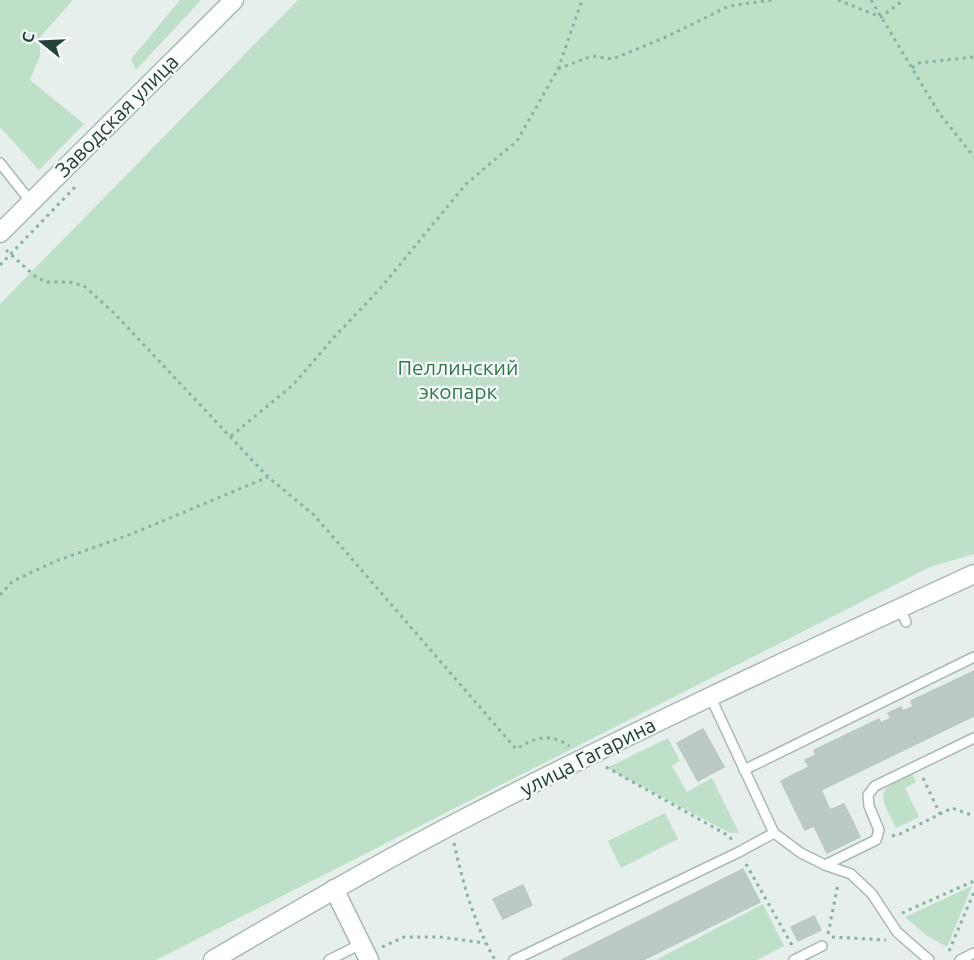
<svg xmlns="http://www.w3.org/2000/svg" width="974" height="960" font-family="Ubuntu,sans-serif">
<rect width="100%" height="100%" fill="#e6efeb"/>
<!-- green -->
<g fill="#bfe0c8">
<path d="M0 0H73L40 37V56L30 80 84 124 39 170 0 127Z"/>
<path d="M180 0H201L136 70 131 59Z"/>
<path d="M298 0H974V554L930 567 156 960H0V304Z"/>
<path d="M668 738 680 761 672 766 687 792 712 778 739 833H730L607 768Z"/>
<path d="M912 774 916 782 905 788 919 817 896 828C879 793 874 792 912 774Z"/>
<path d="M665 813 678 839 621 868 608 841Z"/>
<path d="M972 886 947 947 926 935 905 917Z"/>
<path d="M763 904 784 946 757 960H656Z"/>
</g>
<!-- building -->
<g fill="#bbcac4" stroke="#b8c9c2" stroke-width="1.5">
<path d="M974 671V716L821 790 830 810 844 804 860 837 827 853 814 826 805 830 781 781 809 767 805 760 816 755 814 750 879 719 881 723 891 718 888 713 901 707 903 711 913 707 911 701Z"/>
<path d="M703 729 724 767 698 781 677 743Z"/>
<path d="M743 869 760 902 643 960H562Z"/>
<path d="M523 885 532 905 503 919 493 899Z"/>
<path d="M814 916 821 930 798 941 791 927Z"/>
</g>
<g fill="none" stroke-linecap="round" stroke-linejoin="round">
<!-- lane casing -->
<g stroke="#a8b8b2" stroke-width="12">
<g id="lane">
<path d="M0 163 31 202"/>
<path d="M900 608 906 622"/>
<path d="M710 696 774 833 801 853 825 865 851 874 872 894 897 932 929 960"/>
<path d="M744 770 974 657"/>
<path d="M825 865 876 840 879 830 869 806 868 795 875 786 974 738"/>
<path d="M329 960 361 944"/>
<path d="M514 960 739 852 774 833"/>
<path d="M794 960 822 946"/>
<path d="M960 960 974 953"/>
</g>
</g>
<!-- street casing -->
<g stroke="#a8b8b2" stroke-width="21">
<g id="street">
<path d="M334 889 369 960"/>
<path d="M213 960C291 914 370 868 450 826 622 736 798 655 974 574"/>
</g>
</g>
<!-- secondary casing -->
<g stroke="#a4bbb3" stroke-width="21">
<path id="secondary" d="M0 233 234 0"/>
</g>
<!-- path -->
<g stroke="#86b3a5" stroke-width="3" stroke-dasharray="3 4.5" stroke-linecap="butt">
<path d="M838 0 881 17 904 0"/>
<path d="M871 0 939 113 974 157"/>
<path d="M912 68 919 63 974 57"/>
<path d="M558 69 592 56 613 59 666 37 729 6 772 0"/>
<path d="M6 250 37 278 47 282H69L84 286 114 313 268 477 314 515 516 749C534 738 550 732 569 746"/>
<path d="M0 265 78 184"/>
<path d="M231 436 293 385 336 335 379 290 466 184 517 141 558 69 582 0"/>
<path d="M0 595 13 581 56 561 134 533 268 477"/>
<path d="M606 767 729 836 732 840"/>
<path d="M923 778 940 814"/>
<path d="M892 836 900 834 952 808 974 816"/>
<path d="M454 843C463 884 474 923 495 960"/>
<path d="M746 864 793 947"/>
<path d="M902 913 974 881"/>
<path d="M828 934 838 884"/>
<path d="M832 937 886 940"/>
<path d="M382 947 404 937H440L485 943"/>
<path d="M949 951 974 892"/>
</g>
<!-- lane -->
<use href="#lane" stroke="#fff" stroke-width="9"/>
<!-- street -->
<use href="#street" stroke="#fff" stroke-width="18"/>
<!-- secondary -->
<use href="#secondary" stroke="#fff" stroke-width="18"/>
</g>
<g text-anchor="middle" stroke-width="4.5" stroke-linejoin="round" paint-order="stroke">
<!-- street labels -->
<g font-size="21" fill="#24423a" stroke="#f7fbf9">
<text transform="translate(117 116) rotate(-45)" y="7">Заводская улица</text>
<text transform="translate(588 757) rotate(-27)" y="7">улица Гагарина</text>
</g>
<!-- park labels -->
<g font-size="21" fill="#2d7a4b" stroke="#f7fbf9">
<text x="458" y="375">Пеллинский<tspan x="458" dy="24">экопарк</tspan></text>
</g>
</g>
<!-- north arrow -->
<g transform="translate(42 42) rotate(288)" stroke="#f7fbf9" stroke-width="4.5" paint-order="stroke">
<path d="M0-4.5L10 22L0 15L-10 22Z" fill="#24423a"/>
<text y="-9" font-size="16" font-weight="bold" text-anchor="middle" fill="#24423a">С</text>
</g>
</svg>
